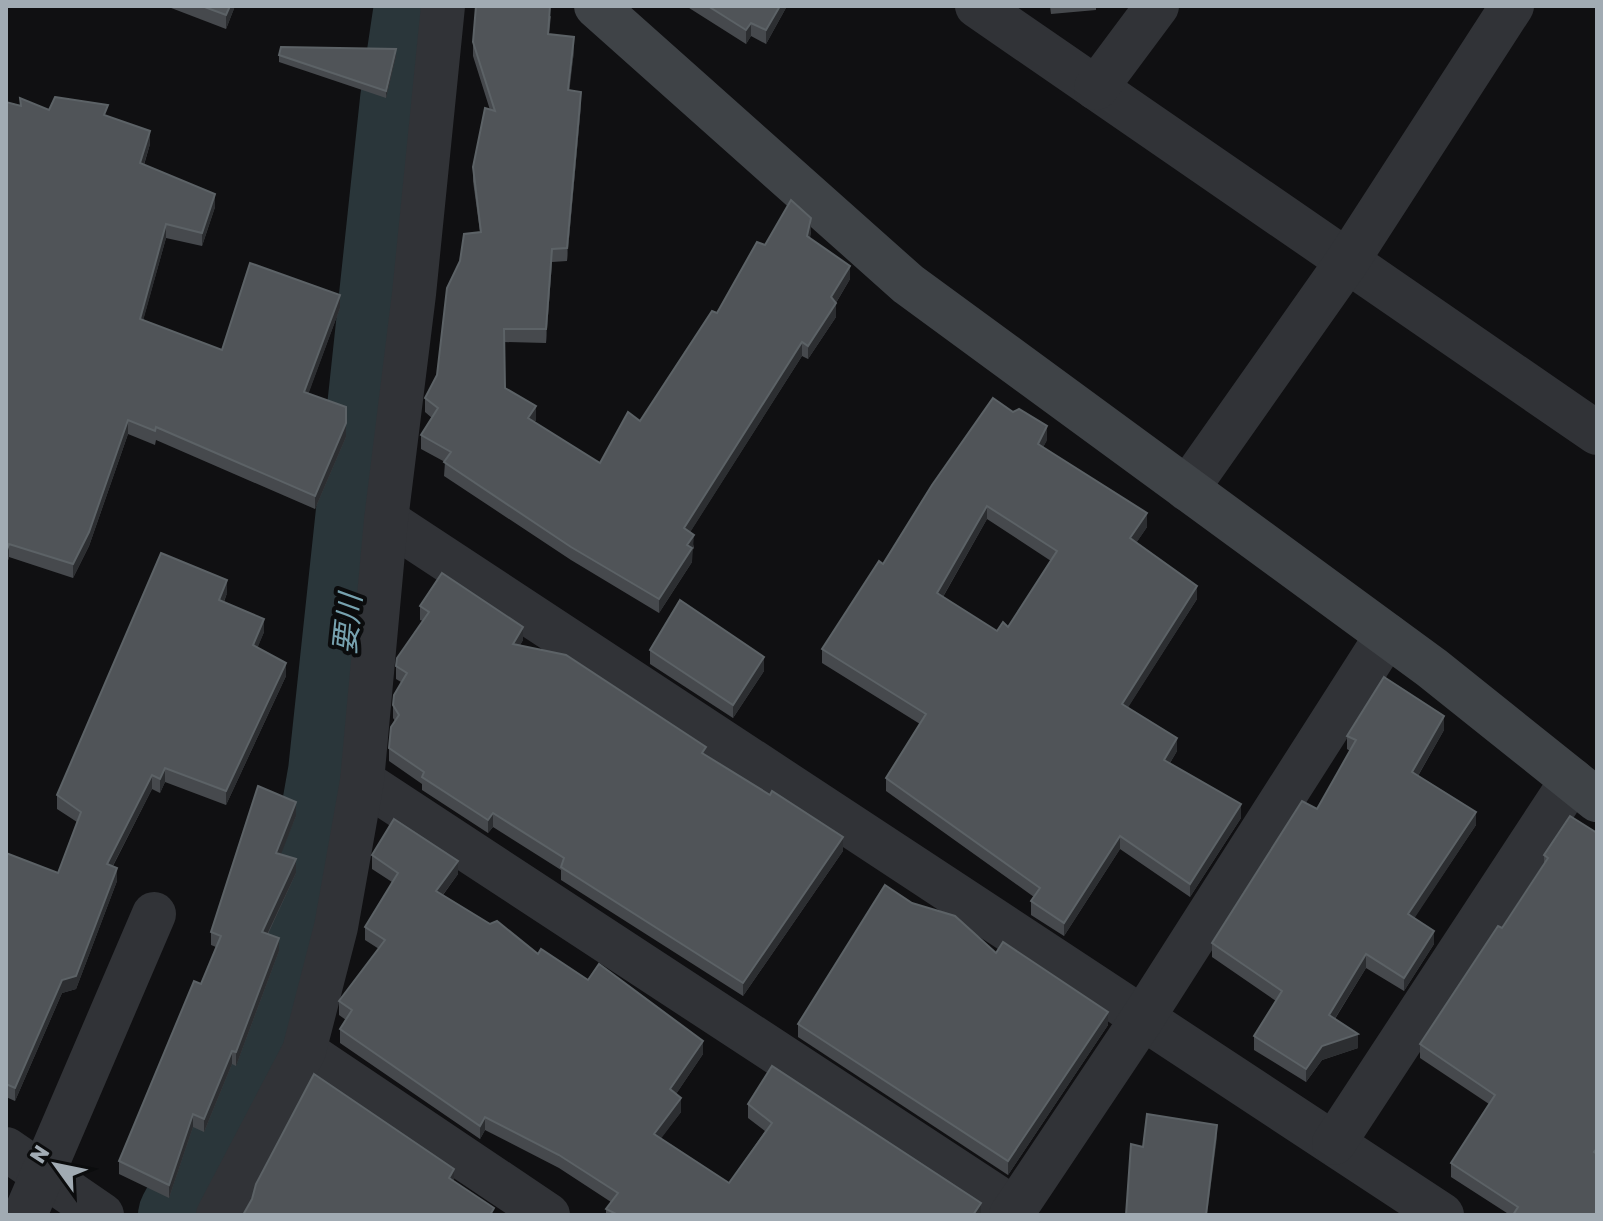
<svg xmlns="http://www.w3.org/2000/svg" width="1603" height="1221" font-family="Rubik,'Noto Sans JP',sans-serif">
<rect width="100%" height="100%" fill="#101012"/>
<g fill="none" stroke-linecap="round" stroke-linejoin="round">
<!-- river -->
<path stroke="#2a363a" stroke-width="86" d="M181 1215 269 1054 287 999 311 886 331 772 403 100 417 6"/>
<!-- street -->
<g stroke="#313337" stroke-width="44">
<path d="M977 6 1597 433"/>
<path d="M1096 88 1157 6"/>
<path d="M1187 489 1346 263 1512 6"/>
<path d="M386 520 1442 1215"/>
<path d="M362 781 1015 1209"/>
<path d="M304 1051 548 1215"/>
<path d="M1334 1143 1572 780"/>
<path d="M6 1149 102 1215"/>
<path d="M25 1215 154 914"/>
<path d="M218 1215 304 1051 336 927 362 781 386 520 414 294 443 6"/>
<path d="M1011 1215 1142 1019 1387 635"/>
</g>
<!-- secondary -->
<path stroke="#3f4347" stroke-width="44" d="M596 6 908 284 1432 668 1597 800"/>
</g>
<!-- wall -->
<g fill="#46494d" fill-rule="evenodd">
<path d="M166 6H235L226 29Z"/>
<path d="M686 6H787L766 44 751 36 746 44Z"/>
<path d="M1050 6H1096V10L1051 14Z"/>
<path d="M551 16 549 34 574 51 569 90 581 105 567 261 552 262 546 343 504 342 505 388 536 420 534 422 600 463 640 421 765 245 811 231 810 238 850 279 836 303V317L808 359 802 356 690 532 694 548 692 551V562L659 613 571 560 444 476 445 462 421 449V435L432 418 425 412V398L437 375 480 232 473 181V167L490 110 473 56V42Z"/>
<path d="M279 55 396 56 386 98 279 62Z"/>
<path d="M20 98 49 110 108 116 150 144 144 165 215 207 202 246 166 238 143 320 222 350 340 308 308 394 346 437 315 509 156 440 155 445 128 434 89 546 73 578 9 557 6 567V102L20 105Z"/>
<path d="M1047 440 1043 447 1147 527 1136 543 1197 599 1128 707 1177 751 1170 763 1241 818 1190 897 1120 849 1064 936 1031 915V901L1034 897 886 791V778L920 724 822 663V649L883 564ZM987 519 1051 561 1008 627 997 631 943 597Z"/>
<path d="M227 593 224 602 264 632 257 648 286 676 226 805 165 782 160 793 152 789 113 866 117 881 76 989 62 993 15 1101 6 1097V853L58 873 77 822 57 809V795Z"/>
<path d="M420 606 523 640 520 645 706 755 843 851 743 996 561 880V870L493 827 488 833 422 790V784L389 761V748L395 721 393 718V705L401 682 396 679V666L423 621 420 620Z"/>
<path d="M650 650 764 671 733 718 650 664Z"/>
<path d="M1444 730 1418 776 1476 825 1414 918 1434 944 1404 991 1366 968 1335 1019 1358 1048 1322 1060 1306 1082 1254 1050V1036L1276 1001 1212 957V943L1317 809 1350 751 1347 749V736Z"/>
<path d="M296 816 280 855 296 873 268 934 279 951 236 1066 232 1064 204 1132 193 1127 169 1198 119 1174V1161L201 984 216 947 211 945V932Z"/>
<path d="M1570 816 1597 1215H1510L1451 1177V1163L1489 1104 1420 1058V1044L1502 928 1544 864V855Z"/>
<path d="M372 855 458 874 443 895 703 1054 676 1094 681 1112 660 1139 729 1183 765 1131 748 1118V1104L981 1215H606V1209L611 1202 559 1168 485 1130 480 1139 340 1043V1029L346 1020 339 1015V1001L379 949 365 940V927L392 882 372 869Z"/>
<path d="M912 903 996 953 1108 1025 1008 1175 798 1037V1024Z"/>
</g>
<!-- shaded-wall -->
<g fill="#2c2e31">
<path d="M230 6H235L226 29V15Z"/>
<path d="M780 6H787L766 44V30Z"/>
<path d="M751 23V36L746 44V30Z"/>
<path d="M574 37V51L568 103V90Z"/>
<path d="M396 49V56L386 98V91Z"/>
<path d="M581 92V105L567 261V248Z"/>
<path d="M150 131V144L140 177V163Z"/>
<path d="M215 194V207L202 246V233Z"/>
<path d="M811 218V231L807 250V236Z"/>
<path d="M166 224V238L140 332V319Z"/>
<path d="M552 249V262L546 343V329Z"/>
<path d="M850 266V279L831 311V297Z"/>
<path d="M340 295V308L304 406V392Z"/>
<path d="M836 303V317L808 359V346Z"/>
<path d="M802 342V356L684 542V528Z"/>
<path d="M536 406V420L528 431V418Z"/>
<path d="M128 420V434L89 546 73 578V564Z"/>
<path d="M346 423V437L315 509V496Z"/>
<path d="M1047 426V440L1038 457V444Z"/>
<path d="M987 506V519L937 607V593Z"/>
<path d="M1147 513V527L1130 552V538Z"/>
<path d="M694 535 692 562 659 613V599L687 545Z"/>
<path d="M9 544V557L6 567V553Z"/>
<path d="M227 580V593L219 614V600Z"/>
<path d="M1197 586V599L1122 717V704Z"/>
<path d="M264 619V632L253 659V645Z"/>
<path d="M523 627V640L513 657V644Z"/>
<path d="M764 657V671L733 718V705Z"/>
<path d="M286 663V676L226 805V791Z"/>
<path d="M1444 716V730L1412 786V772Z"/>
<path d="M1177 738V751L1164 773V760Z"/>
<path d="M165 768V782L160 793V779Z"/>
<path d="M152 775V789L107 877V864Z"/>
<path d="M296 802V816L276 867V853Z"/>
<path d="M1241 804V818L1190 897V884Z"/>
<path d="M1476 812V825L1408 928V914Z"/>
<path d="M493 813V827L488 833V820Z"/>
<path d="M1120 836V849L1064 936V923Z"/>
<path d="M843 837V851L743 996V983Z"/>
<path d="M296 859V873L262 945V932Z"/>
<path d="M458 861V874L436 904V891Z"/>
<path d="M117 868V881L76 989 62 993 15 1101V1088L62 980Z"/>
<path d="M1434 931V944L1404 991V978Z"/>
<path d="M279 938V951L236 1066V1052Z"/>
<path d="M1366 954V968L1329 1028V1015Z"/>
<path d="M1108 1012V1025L1008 1175V1161Z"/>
<path d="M1358 1034V1048L1322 1060 1306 1082V1069L1322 1046Z"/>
<path d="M703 1041V1054L670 1103V1089Z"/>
<path d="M232 1051V1064L204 1132V1119Z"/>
<path d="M681 1098V1112L654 1148V1134Z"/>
<path d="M193 1114V1127L169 1198V1185Z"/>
<path d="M485 1117V1130L480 1139V1126Z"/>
<path d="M1217 1125V1138L1207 1215H1206Z"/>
<path d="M454 1169V1182L449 1178Z"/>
<path d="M981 1203V1215H973Z"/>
</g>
<!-- building -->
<g fill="#505458" stroke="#5c6266" stroke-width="2" fill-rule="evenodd">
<path d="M202 6H230L226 15Z"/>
<path d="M476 6H550L548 34 574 37 568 90 581 92 567 248 552 249 546 329H504L505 388 536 406 528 418 600 463 628 412 640 421 712 311 717 313 757 242 765 245 791 200 811 218 807 236 850 266 831 297 836 303 808 346 802 342 684 528 694 535 687 545 692 548 659 599 571 547 444 462 451 452 421 435 438 408 425 398 437 375 447 288 460 261 464 234 481 232 473 167 485 108 495 111 473 42Z"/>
<path d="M708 6H780L766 30 751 23 746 30Z"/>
<path d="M281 47 396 49 386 91 279 55Z"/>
<path d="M55 97 108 105 104 115 150 131 140 163 215 194 202 233 166 224 140 319 222 350 250 263 340 295 304 392 346 407V423L315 496 156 427 155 431 128 420 89 532 73 564 9 544 6 553V102L21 106 20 98 49 110Z"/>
<path d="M993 398 1013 412 1019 409 1047 426 1038 444 1147 513 1130 538 1197 586 1122 704 1177 738 1164 760 1241 804 1190 884 1120 836 1064 923 1031 901 1040 888 886 778 926 714 822 649 879 561 883 564 932 485ZM987 506 1057 551 1008 627 1003 622 997 631 937 593Z"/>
<path d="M161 553 227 580 219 600 264 619 253 645 286 663 226 791 165 768 160 779 152 775 107 864 117 868 76 976 62 980 15 1088 6 1084V853L58 873 81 812 57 795Z"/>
<path d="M442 573 523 627 513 644 566 655 706 747 702 753 770 795 772 791 843 837 743 983 561 867 564 858 493 813 488 820 422 777 424 772 389 748 391 727 399 715 393 705 394 695 407 673 396 666 397 658 429 612 420 606Z"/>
<path d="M680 600 764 657 733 705 650 650Z"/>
<path d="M1384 677 1444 716 1412 772 1476 812 1408 914 1434 931 1404 978 1366 954 1329 1015 1358 1034 1322 1046 1306 1069 1254 1036 1282 991 1212 943 1302 801 1317 809 1356 740 1347 736Z"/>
<path d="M258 786 296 802 276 853 296 859 262 932 279 938 236 1052 232 1051 204 1119 193 1114 169 1185 119 1161 194 981 201 984 221 936 211 932Z"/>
<path d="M1570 816 1597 833V1148L1594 1152 1597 1154V1215H1513L1518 1207 1451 1163 1495 1095 1420 1044 1498 926 1502 928 1548 858 1544 855Z"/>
<path d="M394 819 458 861 436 891 490 924 497 921 538 954 541 949 588 980 599 964 703 1041 670 1089 681 1098 654 1134 729 1183 772 1123 748 1104 772 1066 981 1203 973 1215H618L606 1209 618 1193 559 1155 485 1117 480 1126 340 1029 352 1010 339 1001 385 940 365 927 398 873 372 855Z"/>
<path d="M885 885 912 903 955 916 996 953 1003 942 1108 1012 1008 1161 798 1024Z"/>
<path d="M314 1074 454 1169 449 1178 494 1208 490 1215H243L252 1199 256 1184Z"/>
<path d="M1147 1114 1217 1125 1206 1215H1126L1131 1144 1143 1147Z"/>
</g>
<g text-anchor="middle" stroke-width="8" stroke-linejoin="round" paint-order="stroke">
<!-- water labels -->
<g font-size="30" font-style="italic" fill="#77a2af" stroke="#0b0c0d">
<text transform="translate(348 624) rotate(-84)" y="10">要川</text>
</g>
</g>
<!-- border -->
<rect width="1603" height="1221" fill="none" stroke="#a1abb3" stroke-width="16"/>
<!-- north arrow -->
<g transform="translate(56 1165) rotate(303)" stroke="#0b0c0d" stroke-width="6" paint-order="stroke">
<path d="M0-6L14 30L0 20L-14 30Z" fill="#a1abb3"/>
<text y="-12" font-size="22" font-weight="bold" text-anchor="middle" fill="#a1abb3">N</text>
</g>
</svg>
